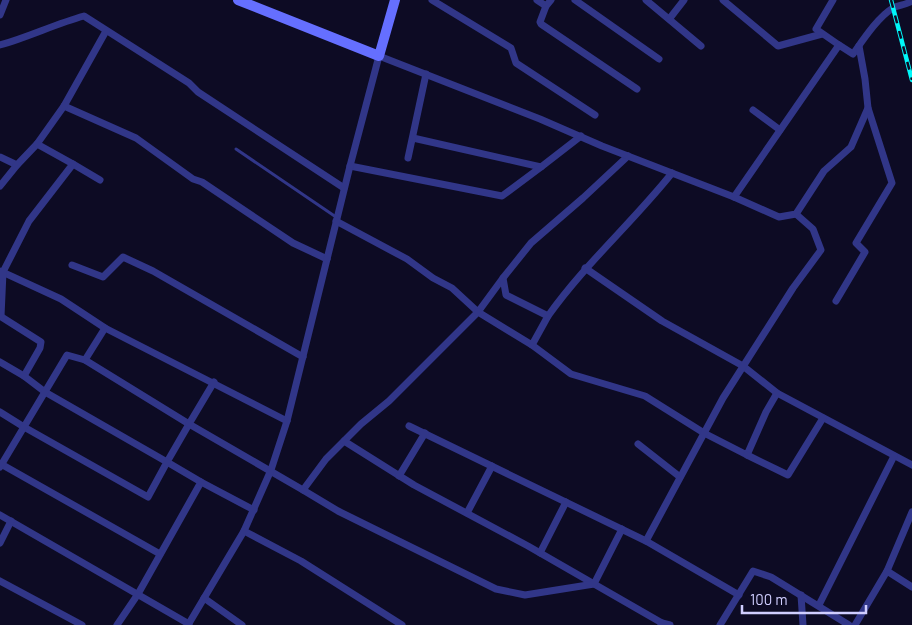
<svg xmlns="http://www.w3.org/2000/svg" width="912" height="625" font-family="Barlow,sans-serif">
<rect width="100%" height="100%" fill="#0d0b24"/>
<g fill="none" stroke-linecap="round" stroke-linejoin="round">
<!-- lane -->
<path stroke="#313688" stroke-width="3" d="M236 149 336 217"/>
<!-- street -->
<g stroke="#313688" stroke-width="7">
<path d="M432 0 511 48 516 63 595 115"/>
<path d="M537 0 546 6"/>
<path d="M551 0 546 6 540 22 541 24 637 89"/>
<path d="M575 0 659 59"/>
<path d="M646 0 701 46"/>
<path d="M723 0 778 46 822 34"/>
<path d="M833 0 816 29 839 45"/>
<path d="M0 15 6 0"/>
<path d="M670 18 684 0"/>
<path d="M0 45C29 37 55 24 84 16L189 83 198 92 344 188"/>
<path d="M64 106 136 138 193 179 202 182 293 243 327 259"/>
<path d="M753 110 780 130"/>
<path d="M413 138 541 167 581 136"/>
<path d="M0 157 17 165"/>
<path d="M408 158 426 74"/>
<path d="M73 164 100 180"/>
<path d="M350 166 502 196 541 167"/>
<path d="M0 186 17 165 37 144"/>
<path d="M734 197 839 45 853 54C863 40 878 17 893 8 899 5 906 5 912 1"/>
<path d="M336 221 407 259 433 278 452 288 478 312 503 278"/>
<path d="M72 265 103 277 123 257 153 271 303 357"/>
<path d="M585 268 662 321 743 366 777 393"/>
<path d="M0 271 61 299 105 328"/>
<path d="M836 301 865 252 856 243 892 183 868 108"/>
<path d="M0 316 41 342 40 348 24 376"/>
<path d="M1 316 3 272 29 221 73 164 37 144 64 106 106 31"/>
<path d="M548 316C585 264 632 223 672 173"/>
<path d="M532 345 571 374 645 396 704 433 747 455 766 412 777 393 912 465"/>
<path d="M85 360 189 424 167 462 201 482 138 594 117 625"/>
<path d="M0 362 24 376 45 392 167 462 148 497 24 427 0 412"/>
<path d="M214 382 189 424 303 490 326 459 361 424 389 401 478 312 532 345 548 316 506 295 503 278 531 243 583 198 628 156"/>
<path d="M409 426 646 541"/>
<path d="M344 441 414 485 528 546 662 623 661 625"/>
<path d="M638 444 680 477"/>
<path d="M747 455 788 475 823 418"/>
<path d="M1 464 160 554"/>
<path d="M0 467 67 355 85 360 105 328 287 421"/>
<path d="M399 476 425 433"/>
<path d="M201 482 254 510"/>
<path d="M303 490 338 511 496 589 525 595 594 584 622 529"/>
<path d="M467 513 492 466"/>
<path d="M0 515 189 624"/>
<path d="M244 531 301 561 402 625"/>
<path d="M0 543 11 521"/>
<path d="M540 553 566 502"/>
<path d="M887 571 912 512"/>
<path d="M0 581 82 625"/>
<path d="M739 595 646 541 723 398 793 288 821 250 813 229 796 214"/>
<path d="M801 595 803 625"/>
<path d="M204 598 242 625"/>
<path d="M819 605 894 456"/>
<path d="M662 623 670 625"/>
<path d="M188 625 244 531 271 470 287 421 350 166 379 56 540 119 602 146 734 197 779 217 796 214 824 171 851 147 868 108 865 79 859 46"/>
<path d="M720 625 753 571 771 577 849 625"/>
<path d="M855 625 887 571 912 587"/>
</g>
<!-- secondary -->
<path stroke="#656fff" stroke-width="10" d="M238 0 379 56 395 0"/>
<!-- rail casing -->
<g stroke="#00f7f9" stroke-width="4.5">
<path id="rail" d="M891 0 912 80"/>
</g>
<!-- rail -->
<use href="#rail" stroke="#0d0b24" stroke-width="2.5" stroke-dasharray="8" stroke-linecap="butt"/>
</g>
<!-- scale -->
<path d="M742 605v8h124v-8" fill="none" stroke="#d0ceff" stroke-width="2.5"/>
<text x="750" y="605" font-size="15" fill="#d0ceff" stroke="#0d0b24" stroke-width="4" paint-order="stroke">100 m</text>
</svg>
